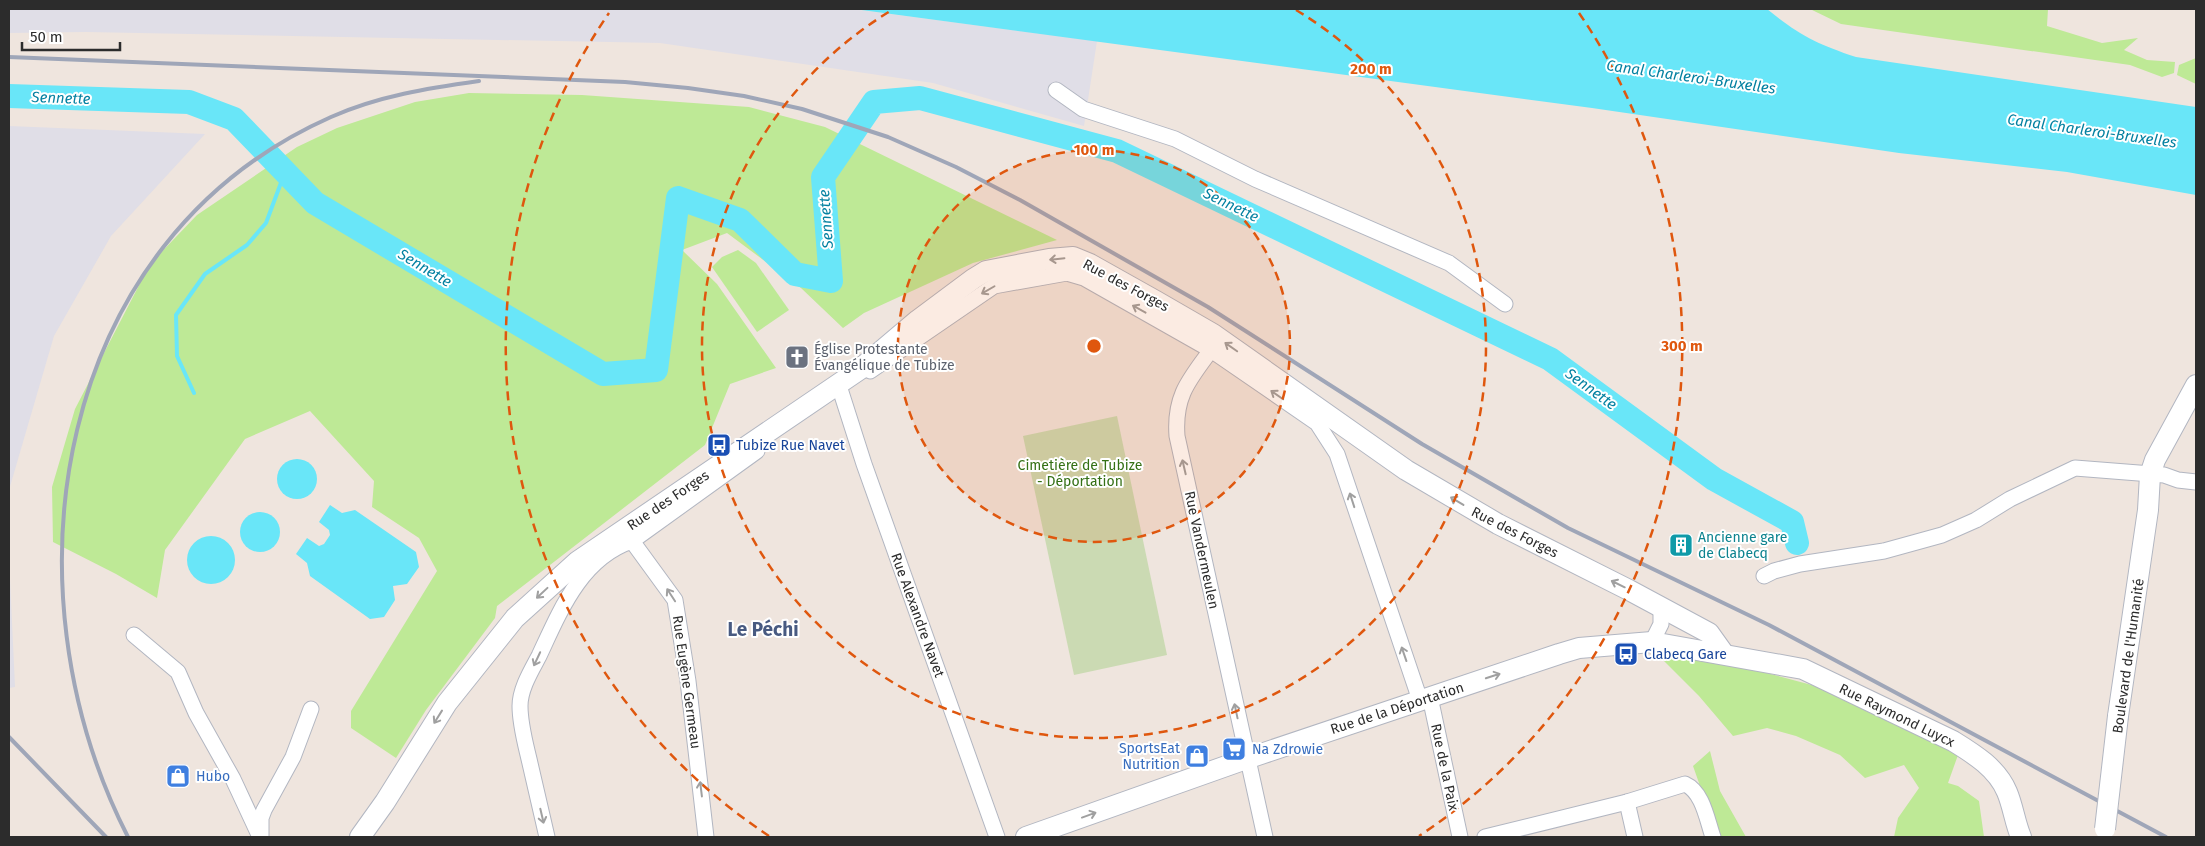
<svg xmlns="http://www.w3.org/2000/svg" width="2205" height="846" font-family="'Fira Sans',sans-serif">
<rect width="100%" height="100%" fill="#efe5de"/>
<!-- industrial -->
<g fill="#e0dee7">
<path d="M9 9H852L1097 41 1084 126 933 83 660 43 86 32 9 33Z"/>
<path d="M9 126 205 134 111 236 54 336 9 490Z"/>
<path d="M9 558 15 687 9 688Z"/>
</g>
<!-- green -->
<g fill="#bee996">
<path d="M1810 9H2048L2047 26 2102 43 2138 38 2124 50 2147 60 2175 62 2174 73 2162 77 2130 65 1841 24Z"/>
<path d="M2196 58V84L2177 75 2179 65Z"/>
<path d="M469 93 582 95 749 107 825 127 1057 240 973 263 864 313 843 328 801 288 727 233 682 250 717 284 776 368 730 384 705 445 497 606 495 618 426 710 396 758 351 728V711L437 571 419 538 372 507 374 481 310 411 245 439 165 550 157 598 116 574 53 542 52 487 75 409 150 264 197 215 297 147 337 128 415 102Z"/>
<path d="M738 250 756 263 789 310 757 332 712 267 722 257Z"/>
<path d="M1653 650 1767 673 1823 688 1958 755 1948 783 1958 786 1979 801 1984 837H1894L1898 818 1919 788 1904 765 1865 778 1840 755 1796 736 1767 728 1733 736 1699 696Z"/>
<path d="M1710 751 1720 791 1746 837H1718L1693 766Z"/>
</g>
<!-- cemetery -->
<path fill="#cbdab3" d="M1117 416 1167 655 1074 675 1023 436Z"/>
<!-- water -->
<g fill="#69e6f8">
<path d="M854 9H1767C1799 35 1817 44 1856 57L2196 107V195L2067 172 1899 153 1592 108Z"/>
<circle cx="297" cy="479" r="20"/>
<path d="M330 505 342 513 355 510 416 552 419 567 407 584 393 586 395 600 384 617 370 619 310 576 307 563 296 554 307 538 319 546 324 544 330 535 329 530 319 522Z"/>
<circle cx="260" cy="532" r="20"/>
<circle cx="211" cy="560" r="24"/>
</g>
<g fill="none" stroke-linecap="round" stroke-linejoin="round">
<!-- stream -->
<path stroke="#69e6f8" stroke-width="4" d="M194 393 177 356 176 315 205 274 247 245 266 223 285 172"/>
<!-- river -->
<path stroke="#69e6f8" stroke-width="24" d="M9 96 189 102 234 119 315 203 603 374 656 370 678 198 740 220 795 274 831 281 823 177 874 102 920 98 1117 151 1550 359 1714 479 1792 522 1797 543"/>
<!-- street casing -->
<g stroke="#b2b6c1" stroke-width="17">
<g id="street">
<path d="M1056 90 1083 109 1175 139 1255 179 1449 263 1505 304"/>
<path d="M1211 350C1189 380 1174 396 1177 436L1265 837"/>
<path d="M870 371 994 286 1067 273 1084 278 1211 350 1317 423 1337 454 1420 700"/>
<path d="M841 392 864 464 997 837"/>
<path d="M632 541 675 600 688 681 706 837"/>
<path d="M1764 576 1774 571 1800 564 1884 551 1942 535 1976 520 2010 499 2075 468 2164 475 2178 480 2196 482"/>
<path d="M134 635 178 672 196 713 233 779 260 837"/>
<path d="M1652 642 1661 624V607"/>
<path d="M1430 697 1460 837"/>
<path d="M1627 802 1635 837"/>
<path d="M261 836V818L264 810 293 757 311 709"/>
<path d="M547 837C541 811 535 785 529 759 525 742 520 724 520 706 520 689 531 671 539 656 560 611 581 558 632 541L757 451"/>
<path d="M1485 837 1627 802 1685 784C1703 792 1707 820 1713 837"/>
</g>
</g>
<!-- secondary casing -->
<g stroke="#b2b6c1" stroke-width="22">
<g id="secondary">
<path d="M2118 716 2148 510 2150 475 2155 460 2196 385"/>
<path d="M360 837 385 802 447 703 515 618 578 561 859 370 918 320 973 279 986 271 1049 259 1073 257 1090 264 1156 301 1213 334 1406 470 1498 524 1629 590 1709 633 1724 654"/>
<path d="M1026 837 1246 759 1559 654 1579 648 1652 642 1803 669 1953 741C1974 754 1997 768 2007 792 2013 806 2015 823 2021 837"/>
</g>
</g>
<!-- street -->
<use href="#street" stroke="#fff" stroke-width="15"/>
<!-- secondary -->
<use href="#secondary" stroke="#fff" stroke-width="20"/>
<!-- rail -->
<g stroke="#9fa6b8" stroke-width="4">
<path d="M9 57 625 82 688 88 744 96 802 109 888 137 956 167 1020 200 1208 307 1422 444 1568 528 1769 625 2166 837"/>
<path d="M9 737 106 837"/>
<path d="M128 837C0 587 53 240 331 117 378 96 429 88 479 81"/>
</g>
<!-- secondary-bridge casing -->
<g stroke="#b2b6c1" stroke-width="22" stroke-linecap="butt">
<path id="secondary-bridge" d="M2105 829 2118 716"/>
</g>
<!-- secondary-bridge -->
<use href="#secondary-bridge" stroke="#fff" stroke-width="20"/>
</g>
<!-- one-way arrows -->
<defs><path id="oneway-shaft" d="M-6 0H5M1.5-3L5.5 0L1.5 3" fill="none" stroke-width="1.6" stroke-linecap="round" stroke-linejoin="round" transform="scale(1.25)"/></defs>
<g stroke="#a0a0a0">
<use href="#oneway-shaft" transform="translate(1057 259) rotate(174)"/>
<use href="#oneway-shaft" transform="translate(988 290) rotate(150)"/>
<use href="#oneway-shaft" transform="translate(1139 309) rotate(-151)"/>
<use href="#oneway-shaft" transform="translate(1231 347) rotate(-145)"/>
<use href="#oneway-shaft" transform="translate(1277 395) rotate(-145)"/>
<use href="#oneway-shaft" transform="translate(1184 467) rotate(-103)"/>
<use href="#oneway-shaft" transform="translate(1352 500) rotate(-108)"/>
<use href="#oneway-shaft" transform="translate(1457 501) rotate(-149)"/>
<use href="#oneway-shaft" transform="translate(1618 584) rotate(-154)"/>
<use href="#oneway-shaft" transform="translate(542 593) rotate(137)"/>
<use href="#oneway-shaft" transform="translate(671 595) rotate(-123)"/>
<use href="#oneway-shaft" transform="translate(1404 654) rotate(-109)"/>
<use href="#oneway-shaft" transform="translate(537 659) rotate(115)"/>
<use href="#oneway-shaft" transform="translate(1493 676) rotate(-18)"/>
<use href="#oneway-shaft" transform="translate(1236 711) rotate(-102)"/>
<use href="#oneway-shaft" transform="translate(438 717) rotate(122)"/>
<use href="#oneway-shaft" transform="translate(701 789) rotate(-97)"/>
<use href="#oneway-shaft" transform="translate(1089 815) rotate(-20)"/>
<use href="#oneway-shaft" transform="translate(542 816) rotate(77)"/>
</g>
<!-- distance rings -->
<circle cx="1094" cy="346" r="196" fill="#df570e" fill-opacity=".12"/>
<g fill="none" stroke="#df570e" stroke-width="2.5" stroke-dasharray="9 6">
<circle cx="1094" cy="346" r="196"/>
<path d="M1296 10A392 392 0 1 1 892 10"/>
<path d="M769 836A588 588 0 0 1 609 13M1579 13A588 588 0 0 1 1419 836"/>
</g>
<!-- icons -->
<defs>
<g id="church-square" transform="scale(1.25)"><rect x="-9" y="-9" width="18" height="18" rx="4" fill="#6b7280" stroke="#fff"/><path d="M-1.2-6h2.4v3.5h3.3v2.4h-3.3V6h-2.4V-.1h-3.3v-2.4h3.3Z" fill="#fff"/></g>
<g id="bus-square" transform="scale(1.25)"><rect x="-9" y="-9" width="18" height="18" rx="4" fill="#1a4fb4" stroke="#fff"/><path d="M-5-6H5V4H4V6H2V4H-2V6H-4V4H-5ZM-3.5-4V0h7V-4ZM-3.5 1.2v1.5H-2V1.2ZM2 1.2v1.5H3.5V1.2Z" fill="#fff"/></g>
<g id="building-square" transform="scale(1.25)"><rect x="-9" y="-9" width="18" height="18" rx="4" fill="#0f9aa8" stroke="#fff"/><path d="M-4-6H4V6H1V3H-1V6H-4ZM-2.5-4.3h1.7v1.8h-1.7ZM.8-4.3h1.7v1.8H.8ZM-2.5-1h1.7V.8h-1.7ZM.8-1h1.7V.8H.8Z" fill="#fff"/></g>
<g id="supermarket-square" transform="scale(1.25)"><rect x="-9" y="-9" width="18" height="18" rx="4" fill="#3f7fe0" stroke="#fff"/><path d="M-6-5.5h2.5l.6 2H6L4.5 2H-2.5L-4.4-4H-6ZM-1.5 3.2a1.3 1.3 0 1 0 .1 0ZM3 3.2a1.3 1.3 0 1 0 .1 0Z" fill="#fff"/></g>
<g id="shop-square" transform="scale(1.25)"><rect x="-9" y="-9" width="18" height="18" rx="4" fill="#3f7fe0" stroke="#fff"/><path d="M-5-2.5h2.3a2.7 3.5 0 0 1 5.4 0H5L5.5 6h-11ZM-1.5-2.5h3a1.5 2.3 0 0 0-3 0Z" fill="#fff"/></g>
</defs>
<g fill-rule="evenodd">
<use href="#church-square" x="797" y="357"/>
<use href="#bus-square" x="719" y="445"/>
<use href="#building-square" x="1681" y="545"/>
<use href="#bus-square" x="1626" y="654"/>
<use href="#supermarket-square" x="1234" y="749"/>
<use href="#shop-square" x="1197" y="756"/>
<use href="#shop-square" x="178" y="776"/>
</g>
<g text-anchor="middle" stroke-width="4" stroke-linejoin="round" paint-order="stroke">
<!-- street labels -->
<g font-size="14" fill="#2c2c2c" stroke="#fff">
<text transform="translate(1126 285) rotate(28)" y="5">Rue des Forges</text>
<text transform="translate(668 500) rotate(-34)" y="5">Rue des Forges</text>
<text transform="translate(1515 532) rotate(27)" y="5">Rue des Forges</text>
<text transform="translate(1202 550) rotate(78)" y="5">Rue Vandermeulen</text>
<text transform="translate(918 615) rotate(70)" y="5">Rue Alexandre Navet</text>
<text transform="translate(2128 656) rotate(-82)" y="5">Boulevard de l'Humanité</text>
<text transform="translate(687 682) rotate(82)" y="5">Rue Eugène Germeau</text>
<text transform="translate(1397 708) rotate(-18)" y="5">Rue de la Déportation</text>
<text transform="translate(1897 715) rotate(26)" y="5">Rue Raymond Luycx</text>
<text transform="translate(1445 767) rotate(78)" y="5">Rue de la Paix</text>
</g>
<!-- worship labels -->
<g font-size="14" fill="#5b616d" stroke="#fff" text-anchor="start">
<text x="814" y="354">Église Protestante<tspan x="814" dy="16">Évangélique de Tubize</tspan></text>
</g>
<!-- transit labels -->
<g font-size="14" fill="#164399" stroke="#fff" text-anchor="start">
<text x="736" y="450">Tubize Rue Navet</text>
<text x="1644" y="659">Clabecq Gare</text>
</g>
<!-- park labels -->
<g font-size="14" fill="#347015" stroke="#fff">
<text x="1080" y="470">Cimetière de Tubize<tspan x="1080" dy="16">- Déportation</tspan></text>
</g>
<!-- culture labels -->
<g font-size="14" fill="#0d838f" stroke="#fff" text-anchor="start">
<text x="1698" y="542">Ancienne gare<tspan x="1698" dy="16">de Clabecq</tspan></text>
</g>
<!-- shop labels -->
<g font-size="14" fill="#366cbe" stroke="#fff" text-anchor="start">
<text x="1180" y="753" text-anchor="end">SportsEat<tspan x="1180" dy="16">Nutrition</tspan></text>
<text x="1252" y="754">Na Zdrowie</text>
<text x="196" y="781">Hubo</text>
</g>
<!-- water labels -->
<g font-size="15" font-style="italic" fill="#0481a1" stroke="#fff">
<text transform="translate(1691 77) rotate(8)" y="5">Canal Charleroi-Bruxelles</text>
<text transform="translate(61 98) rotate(2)" y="5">Sennette</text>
<text transform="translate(2092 131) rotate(8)" y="5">Canal Charleroi-Bruxelles</text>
<text transform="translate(1231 205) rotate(26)" y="5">Sennette</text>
<text transform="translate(826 219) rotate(-94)" y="5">Sennette</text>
<text transform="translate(425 268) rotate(31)" y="5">Sennette</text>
<text transform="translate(1591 389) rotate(36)" y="5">Sennette</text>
</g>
<!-- district labels -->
<g font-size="19" font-weight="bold" fill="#485a81" stroke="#fff">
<text x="763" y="636">Le Péchi</text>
</g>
</g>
<circle cx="1094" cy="346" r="8" fill="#df570e" stroke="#fff" stroke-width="2.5"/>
<g font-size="15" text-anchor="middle" font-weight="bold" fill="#df570e" stroke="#fff" stroke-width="4" stroke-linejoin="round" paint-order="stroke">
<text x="1371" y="74">200 m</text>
<text x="1094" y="155">100 m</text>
<text x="1682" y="351">300 m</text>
</g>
<!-- border -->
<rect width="2205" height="846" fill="none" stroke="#2c2c2c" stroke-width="20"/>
<!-- scale -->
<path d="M22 42v8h98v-8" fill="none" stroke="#2c2c2c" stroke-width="2.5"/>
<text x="30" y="42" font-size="15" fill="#2c2c2c" stroke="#ffffff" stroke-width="4" paint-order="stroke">50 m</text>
</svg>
